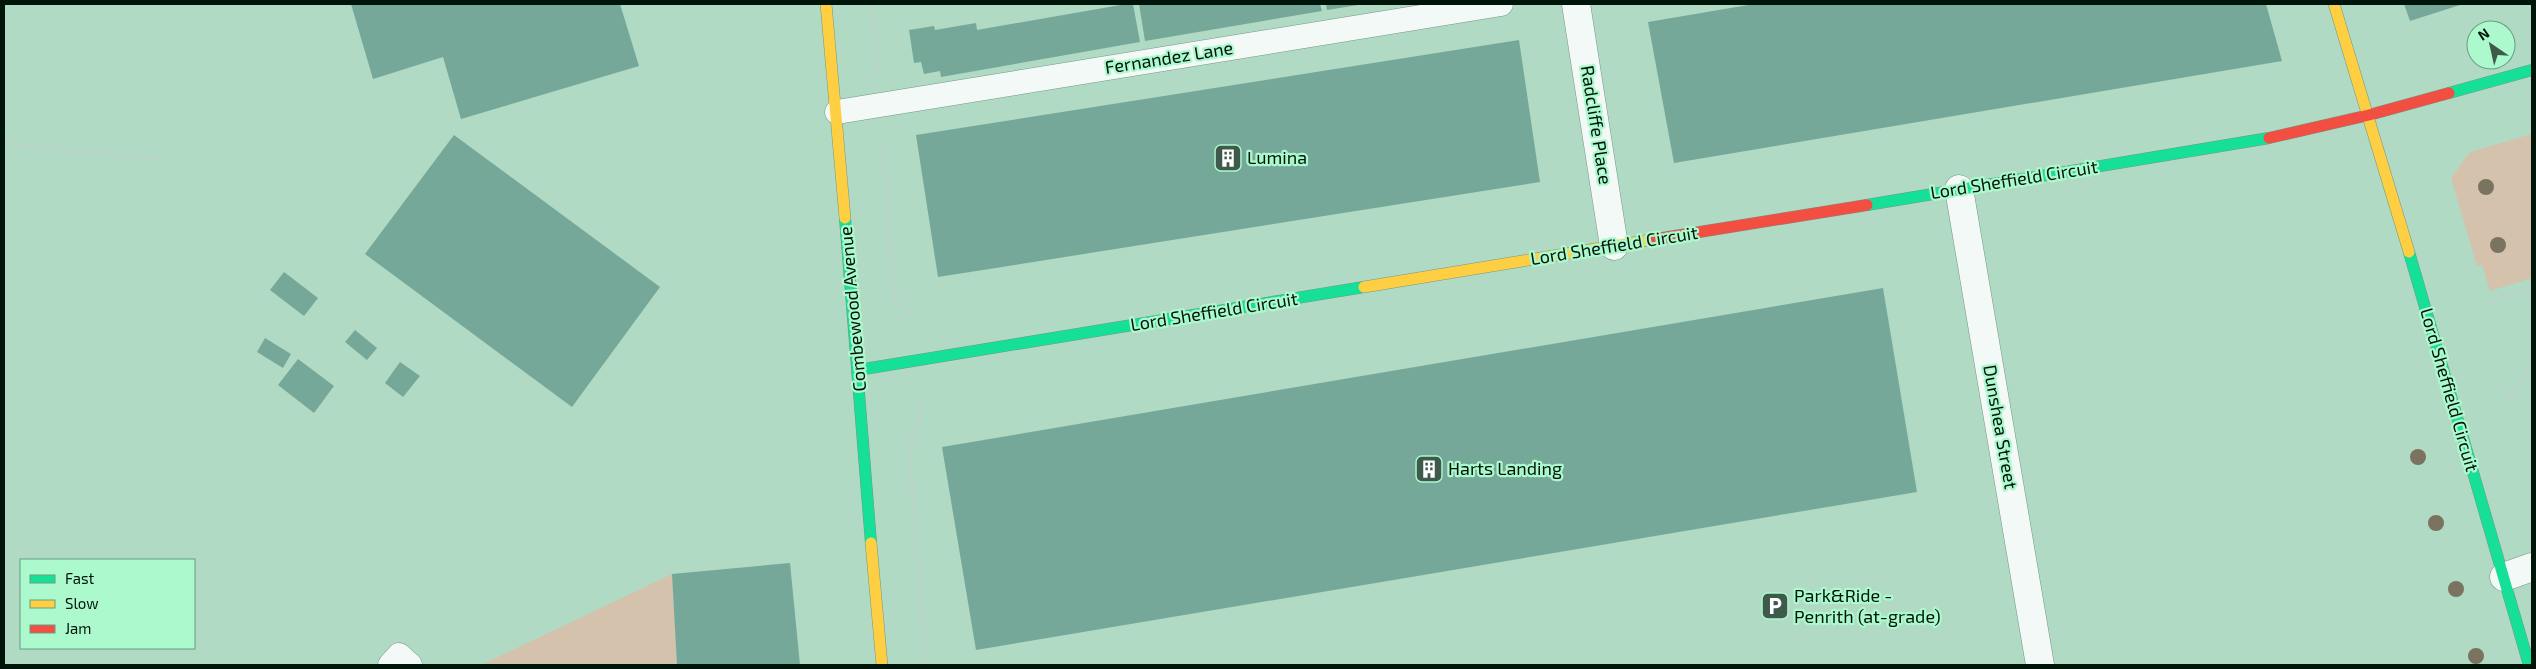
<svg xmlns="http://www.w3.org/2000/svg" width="2536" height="669" font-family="'Exo 2',sans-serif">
<rect width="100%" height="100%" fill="#b0dac3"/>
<!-- green -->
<g fill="#d5c2ac">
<path d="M2532 134V278L2490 291 2482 265 2477 266 2451 178 2470 152Z"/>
<path d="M672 574 677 665H481Z"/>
</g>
<!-- building -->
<g fill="#76a899">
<path d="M351 4H620L639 66 461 119 443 57 373 79Z"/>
<path d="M1126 4H1133L1140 42 941 77 940 71 924 74 921 62 914 63 909 30 934 26 935 30 976 23 977 30Z"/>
<path d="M1139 4H1320L1322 11 1145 41Z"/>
<path d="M1326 4H1358V5L1327 10Z"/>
<path d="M1754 4H2266L2282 61 1674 163 1648 22Z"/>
<path d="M2404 4H2463L2410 21Z"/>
<path d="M1519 40 1540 182 938 277 916 135Z"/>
<path d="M454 135 660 287 572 407 365 254Z"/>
<path d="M284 272 318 298 304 316 270 290Z"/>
<path d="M1883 288 1917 492 976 650 942 447Z"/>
<path d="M355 330 377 348 367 360 345 342Z"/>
<path d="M265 338 291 354 283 368 257 352Z"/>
<path d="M298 359 334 386 314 413 278 385Z"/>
<path d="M400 362 420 376 403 397 385 383Z"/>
<path d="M790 563 800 665H677L672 574Z"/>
</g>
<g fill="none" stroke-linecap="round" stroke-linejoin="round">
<!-- lane casing -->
<g stroke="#759785" stroke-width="25">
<g id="lane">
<path d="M837 112 1501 4"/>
<path d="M390 665 399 655 410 665"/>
</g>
</g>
<!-- street casing -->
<g stroke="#759785" stroke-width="29">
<g id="street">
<path d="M1576 4 1614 246"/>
<path d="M1959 189 2040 665"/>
<path d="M2504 577 2532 567"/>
</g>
</g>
<!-- fast casing -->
<g stroke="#759785" stroke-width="12">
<g id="fast">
<path d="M2449 93 2532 70"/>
<path d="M1867 205 2269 138"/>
<path d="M845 218 871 543"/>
<path d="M2409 252 2529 665"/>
<path d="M858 370 1364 287"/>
</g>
</g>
<!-- slow casing -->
<g stroke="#759785" stroke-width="12">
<g id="slow">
<path d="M826 4 845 218"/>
<path d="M2334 4 2409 252"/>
<path d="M1364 287 1656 239"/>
<path d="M871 543 882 665"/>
</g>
</g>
<!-- jam casing -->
<g stroke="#759785" stroke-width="12">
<g id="jam">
<path d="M2269 138 2369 115 2449 93"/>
<path d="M1656 239 1867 205"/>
</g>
</g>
<!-- path -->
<g stroke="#c3d0c9" stroke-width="3" stroke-dasharray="2.5 2.5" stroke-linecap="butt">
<path d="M873 4 878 70"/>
<path d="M883 139 894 295 897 302 913 317V325"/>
<path d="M4 143 169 161"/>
<path d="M2480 305 2532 288"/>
<path d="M918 396 920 418 909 447 926 665"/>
<path d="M2509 400 2532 362"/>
</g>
<!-- lane -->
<use href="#lane" stroke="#f3f9f6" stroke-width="24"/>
<!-- street -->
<use href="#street" stroke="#f3f9f6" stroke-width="28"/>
<!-- fast -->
<use href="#fast" stroke="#16e098" stroke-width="11"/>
<!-- slow -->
<use href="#slow" stroke="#ffcf43" stroke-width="11"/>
<!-- jam -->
<use href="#jam" stroke="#f24e42" stroke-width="11"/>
</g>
<!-- trees -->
<g fill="#797360">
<circle cx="2486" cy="187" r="8"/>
<circle cx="2498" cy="245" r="8"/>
<circle cx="2418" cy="457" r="8"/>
<circle cx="2436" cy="523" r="8"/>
<circle cx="2456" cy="589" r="8"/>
<circle cx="2476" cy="656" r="8"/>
</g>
<!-- icons -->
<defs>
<g id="building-square" transform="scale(1.4375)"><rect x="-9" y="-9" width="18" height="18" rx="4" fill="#3e5a4b" stroke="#acf9ce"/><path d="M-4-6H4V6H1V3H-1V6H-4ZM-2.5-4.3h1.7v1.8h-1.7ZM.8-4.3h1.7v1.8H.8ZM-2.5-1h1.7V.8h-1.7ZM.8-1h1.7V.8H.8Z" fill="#fff"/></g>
<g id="parking-square" transform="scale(1.4375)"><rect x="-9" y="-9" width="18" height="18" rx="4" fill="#3e5a4b" stroke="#acf9ce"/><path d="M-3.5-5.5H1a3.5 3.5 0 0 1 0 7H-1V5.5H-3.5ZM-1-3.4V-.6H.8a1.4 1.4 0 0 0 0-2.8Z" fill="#fff"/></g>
</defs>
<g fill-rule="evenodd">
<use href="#building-square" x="1228" y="158"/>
<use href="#building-square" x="1429" y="469"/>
<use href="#parking-square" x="1775" y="606"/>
</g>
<g text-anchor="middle" stroke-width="4.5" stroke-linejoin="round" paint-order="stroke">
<!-- street labels -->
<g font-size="18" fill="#00150a" stroke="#acf9ce">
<text transform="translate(1169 58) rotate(-9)" y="6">Fernandez Lane</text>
<text transform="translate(1596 125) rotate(81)" y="6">Radcliffe Place</text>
<text transform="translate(2014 180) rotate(-9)" y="6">Lord Sheffield Circuit</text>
<text transform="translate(1614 246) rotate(-9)" y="6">Lord Sheffield Circuit</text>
<text transform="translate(853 309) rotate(-95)" y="6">Combewood Avenue</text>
<text transform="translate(1214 312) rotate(-9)" y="6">Lord Sheffield Circuit</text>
<text transform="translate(2449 390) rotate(74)" y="6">Lord Sheffield Circuit</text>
<text transform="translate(2000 427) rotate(80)" y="6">Dunshea Street</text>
</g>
<!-- poi labels -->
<g font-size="18" fill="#00150a" stroke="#acf9ce" text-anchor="start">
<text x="1247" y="164">Lumina</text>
<text x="1448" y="475">Harts Landing</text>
<text x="1794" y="602">Park&amp;Ride -<tspan x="1794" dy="21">Penrith (at-grade)</tspan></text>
</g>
</g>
<!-- border -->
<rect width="2536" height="669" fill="none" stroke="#00150a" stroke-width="10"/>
<!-- legend -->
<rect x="20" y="559" width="175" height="90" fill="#acf9ce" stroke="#679e80"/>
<rect x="30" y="575" width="25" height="8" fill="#16e098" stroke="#679e80"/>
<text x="65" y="584" font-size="15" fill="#00150a">Fast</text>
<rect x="30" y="600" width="25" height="8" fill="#ffcf43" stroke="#679e80"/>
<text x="65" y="609" font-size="15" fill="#00150a">Slow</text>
<rect x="30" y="625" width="25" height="8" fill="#f24e42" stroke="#679e80"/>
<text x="65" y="634" font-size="15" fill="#00150a">Jam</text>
<!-- north arrow -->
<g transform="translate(2491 45) rotate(326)"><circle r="24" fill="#acf9ce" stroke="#679e80"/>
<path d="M0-4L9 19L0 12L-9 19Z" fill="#3e5a4b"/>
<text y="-8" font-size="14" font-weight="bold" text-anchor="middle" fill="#00150a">N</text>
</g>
</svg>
